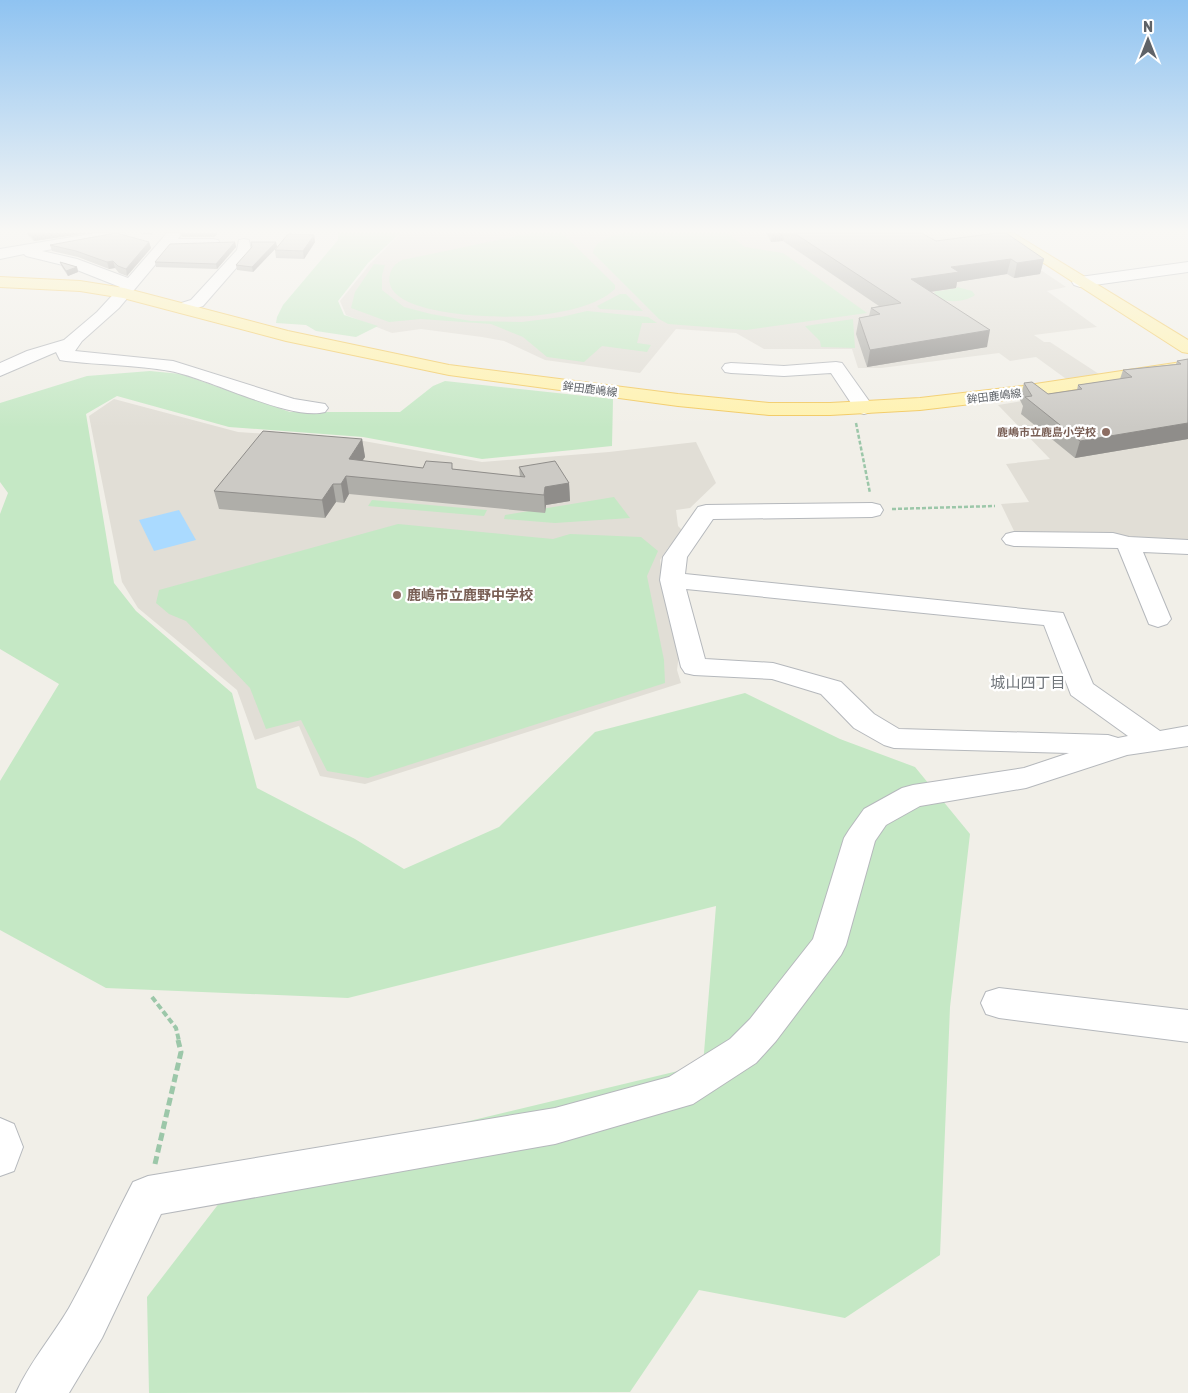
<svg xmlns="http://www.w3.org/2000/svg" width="1188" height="1393" font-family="Rubik,'Noto Sans JP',sans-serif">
<rect width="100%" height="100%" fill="#f1efe8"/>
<!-- education -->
<g fill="#e1ded6">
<path d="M401 233H986L1066 287 1047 291 1097 327 1034 335 1044 342H1050L1102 376 1069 381 1036 357 1010 361 999 353 881 368H858L852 349H764L736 333 676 329 640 373 545 360 504 341 482 337 421 329 392 333 346 315 340 301 370 264Z"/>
<path d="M1188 373V544L1016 535 1001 504 1029 502 1006 464 1050 459 998 405Z"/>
<path d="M114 399 238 432 358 440 482 462 609 452 696 442 716 483 690 508 676 510 678 526 683 531 668 548 660 560 668 617 679 654 677 670 681 683 365 784 320 776 299 726 255 740 237 690 138 608 122 582 89 416Z"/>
</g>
<!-- green -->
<g fill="#c5e8c5">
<path d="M338 233H400L368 263 338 301 344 315 378 326 356 337 316 331 306 325 276 323 277 317 283 305 338 240Z"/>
<path d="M532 233H562L615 285V289C597 306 564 312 540 315 514 319 378 319 390 274 392 267 395 264 402 260Z"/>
<path d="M622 233H727L745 247 783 253 867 313 746 330 668 324 659 319 593 253C595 240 611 237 622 233Z"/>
<path d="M374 264 385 265 382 275V290L404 307 431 314 471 321 522 322 561 317 587 311 648 317 657 323H642L637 343 651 345 647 352 602 346 584 362 547 357 523 337 491 324 421 319 389 322 351 308 355 292Z"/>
<path d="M957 287 972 291 975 295C964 303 941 304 934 293L937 289 940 291 957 288Z"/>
<path d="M620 294H626L643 311 600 309 597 306Z"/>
<path d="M853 319 855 348 821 347 820 341 805 326Z"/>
<path d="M150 371 181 374 290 412H400L433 386 445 381 613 399 612 446 482 459 363 437 229 427 117 396 86 414 114 583 136 611 232 693 257 788 355 839 404 869 499 827 595 732 745 693 840 739 915 767 970 834 950 1007 940 1255 845 1318 699 1290 630 1392 149 1393 147 1297 240 1176 703 1065 716 906 348 998 106 988 0 930V781L59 684 0 649V514L8 493 0 482V403L87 376Z"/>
<path d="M614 497 630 518 555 523 504 519 505 515Z"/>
<path d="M372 500 487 510 484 516 368 506Z"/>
<path d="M398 524 553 539 570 534 641 537 658 551 647 576 664 660 665 683 368 778 327 771 301 720 266 729 250 688 186 621 169 614 156 603 159 590Z"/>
</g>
<!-- water -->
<path fill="#aadaff" d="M179 510 196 540 154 551 139 520Z"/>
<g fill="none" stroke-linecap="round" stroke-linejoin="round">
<!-- minor casing -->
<g stroke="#b5b8bc" stroke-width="2">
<g id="minor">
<path d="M96 233H125L123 236 118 237 42 251 77 259 128 278 167 233H182L178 239H213L218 240 220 243 218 246 213 247H170L119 308 82 341 75 351 173 361 294 399 325 404 328 408 325 412C289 421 209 378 170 371 136 365 100 365 66 361L60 360 56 352 0 376V363L27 351 64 340 97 312 120 287 67 266 26 256 24 254 0 259V249Z"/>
<path d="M244 239 249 240 251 251 203 306 184 313 178 312 176 308 178 304 191 300 237 250 239 240Z"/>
<path d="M1188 262V272L1080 287 1074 285 1072 282 1074 279 1080 277Z"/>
<path d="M836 362 842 363 874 408 871 412 864 414 857 412 831 373 784 376 731 373 725 372 722 368 725 364 731 363 784 366Z"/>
<path d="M872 503 880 505 883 510 880 515 872 517 713 519 687 557 685 574 1063 613 1093 684 1160 731 1188 726V746L1127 755 1026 788 920 806 886 825 875 841 846 945 841 955 776 1041 756 1063 693 1104 555 1144 161 1214 102 1338 69 1393H16C29 1363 52 1337 69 1308 92 1267 111 1224 133 1182L148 1176 555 1108 669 1077 730 1039 750 1019 813 939 844 838 849 830 864 809 902 788 913 785 1024 768 1069 753 894 748 884 745 854 728 821 694 772 679 694 675 685 673 681 667 660 580 663 557 698 507 706 505ZM686 589 1044 625 1071 695 1128 736 1118 738 1108 735 899 729 874 714 841 682 773 663 705 659Z"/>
<path d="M1014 532 1113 533 1129 537 1188 540V554L1143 552 1171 619 1167 624 1158 627 1149 624 1118 548 1014 546 1006 544 1002 539 1006 534Z"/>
<path d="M999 988 1188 1010V1042L999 1018 986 1014 981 1003 986 992Z"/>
<path d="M0 1118 14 1124 23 1147 14 1171 0 1176Z"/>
</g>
</g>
<!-- major casing -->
<g stroke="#f2c960" stroke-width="2">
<g id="major">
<path d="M997 233H1013L1188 340V353L1182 352Z"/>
<path d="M0 277 80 281 124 288 288 331 449 365 678 394 769 403H830L920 398 1022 386 1188 361V371L1022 398 920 410 830 415H769L678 406 449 375 286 341 123 298 80 291 0 287Z"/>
</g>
</g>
<!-- path-far2 -->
<g stroke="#9cc7a9" stroke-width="2.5" stroke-dasharray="4 2" stroke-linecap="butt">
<path d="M856 423 870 493"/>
<path d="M892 509 995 506"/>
</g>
<!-- path-far1 -->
<path stroke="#9cc7a9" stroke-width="4" stroke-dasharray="6 3" stroke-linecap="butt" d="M152 997 176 1028 179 1041"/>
<!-- path -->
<path stroke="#9cc7a9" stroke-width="5" stroke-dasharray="8 4" stroke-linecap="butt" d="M155 1164 181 1052 178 1040"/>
<!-- minor -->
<use href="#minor" fill="#fff" fill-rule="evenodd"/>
<!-- major -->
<use href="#major" fill="#fff2af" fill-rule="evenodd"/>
</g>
<!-- wall -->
<g fill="#afaea9">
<path d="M26 233H87L34 241Z"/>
<path d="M139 233H152L153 235Z"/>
<path d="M180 233H217V234L214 237H182Z"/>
<path d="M766 233H921L936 241 1044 259 1040 274 1014 278 1007 274 957 282 956 288 930 292 987 347 867 367 856 334 859 318 869 316 871 308 879 306 783 241 771 242Z"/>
<path d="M314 235 315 242 304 259 276 258 275 250Z"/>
<path d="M149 242 151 248 127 276 119 273 115 268 109 269 78 257 52 251 50 245Z"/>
<path d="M235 242 236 247 217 269 156 267 155 262Z"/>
<path d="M276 242 277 247 253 272 237 270 236 265 252 247Z"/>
<path d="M60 262 77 267 78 272 68 276 62 267Z"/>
<path d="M1188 359V439L1075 458 1021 414 1023 406 1020 400 1024 383 1048 394 1077 390 1078 385 1120 379 1123 370 1176 364 1177 361Z"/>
<path d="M362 439 365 457 362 461 423 468 453 469 520 477 519 467 569 483 570 501 546 505 545 513 349 494 344 503 336 502 325 518 219 509 214 491Z"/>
</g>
<!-- shaded-wall -->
<g fill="#8f8d8a">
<path d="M46 233H87L34 241 32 235Z"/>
<path d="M214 233H217V234L214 237Z"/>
<path d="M772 233H784L783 241 771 242Z"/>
<path d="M314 235 315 242 304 259 303 251Z"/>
<path d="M149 242 151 248 127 276 126 269Z"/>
<path d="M235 242 236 247 217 269 216 264Z"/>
<path d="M276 242 277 247 253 272 252 267Z"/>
<path d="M1011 259 1007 274 957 282 956 288 908 295 911 279 951 267Z"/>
<path d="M1044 259 1040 274 1014 278 1017 263Z"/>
<path d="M113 261 115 268 109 269 107 262Z"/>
<path d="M77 267 78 272 68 276 66 271Z"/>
<path d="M990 330 987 347 867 367 870 350Z"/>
<path d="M1188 423V439L1075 458 1080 441Z"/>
<path d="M362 439 365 457 352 476 349 459Z"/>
<path d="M346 476 349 494 344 503 341 484Z"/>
<path d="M569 483 570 501 546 505 545 513 544 495 545 487Z"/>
<path d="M333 484 336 502 325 518 322 500Z"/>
</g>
<!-- building -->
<g fill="#cccac5" stroke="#8f8d8a">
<path d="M30 233H46L32 235Z"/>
<path d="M116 233 149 242 126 269 118 266 113 261 107 262 76 251 50 245Z"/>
<path d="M794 233H921L936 241 997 233H1006L1044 259 1017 263 1011 259 951 267 959 272 911 279 990 330 870 350 859 318 880 314 871 308 901 303Z"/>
<path d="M288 234 314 235 303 251 275 250Z"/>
<path d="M235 242 216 264 155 262 170 244Z"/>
<path d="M251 242H276L252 267 236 265 252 247Z"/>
<path d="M60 262 77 267 66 271Z"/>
<path d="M1188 359V423L1080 441 1025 397 1032 396 1024 383 1032 382 1048 394 1082 389 1078 385 1132 377 1123 370 1181 364 1177 361Z"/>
<path d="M263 431 362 439 349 459 423 468 426 461 452 463V469L525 477 519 467 555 461 569 483 545 487 544 495 346 476 341 484H333L322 500 214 491Z"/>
</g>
<!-- sky -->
<linearGradient id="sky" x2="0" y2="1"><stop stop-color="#8fc3f1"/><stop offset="0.54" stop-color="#f9f8f5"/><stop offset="1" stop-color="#f9f8f5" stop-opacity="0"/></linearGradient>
<rect width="1188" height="428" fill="url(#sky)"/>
<!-- markers -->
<g fill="#8d6e63" stroke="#fff" stroke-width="2">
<circle cx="1106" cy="432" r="5"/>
<circle cx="397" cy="595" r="5"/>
</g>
<g text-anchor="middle" stroke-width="4.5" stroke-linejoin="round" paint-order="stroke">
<!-- far-street labels -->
<g font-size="11" fill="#5f6368" stroke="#fff">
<text transform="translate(590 389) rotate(7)" y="4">鉾田鹿嶋線</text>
<text transform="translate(994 396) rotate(-7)" y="4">鉾田鹿嶋線</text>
</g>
<!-- far-education labels -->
<g font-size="11" font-weight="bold" fill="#785e54" stroke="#fff" text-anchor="end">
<text x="1096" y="436">鹿嶋市立鹿島小学校</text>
</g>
<!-- education labels -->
<g font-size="14" font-weight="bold" fill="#785e54" stroke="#fff" text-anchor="start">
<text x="407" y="600">鹿嶋市立鹿野中学校</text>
</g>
<!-- neighbourhood labels -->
<g font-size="15" fill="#70757a" stroke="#fff">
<text x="1028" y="688">城山四丁目</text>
</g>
</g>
<!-- north arrow -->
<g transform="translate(1148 40)" stroke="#ffffff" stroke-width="4" paint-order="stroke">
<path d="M0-4L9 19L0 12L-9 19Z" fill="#5f6368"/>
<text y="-8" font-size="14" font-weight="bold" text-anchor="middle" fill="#5f6368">N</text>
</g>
</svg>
